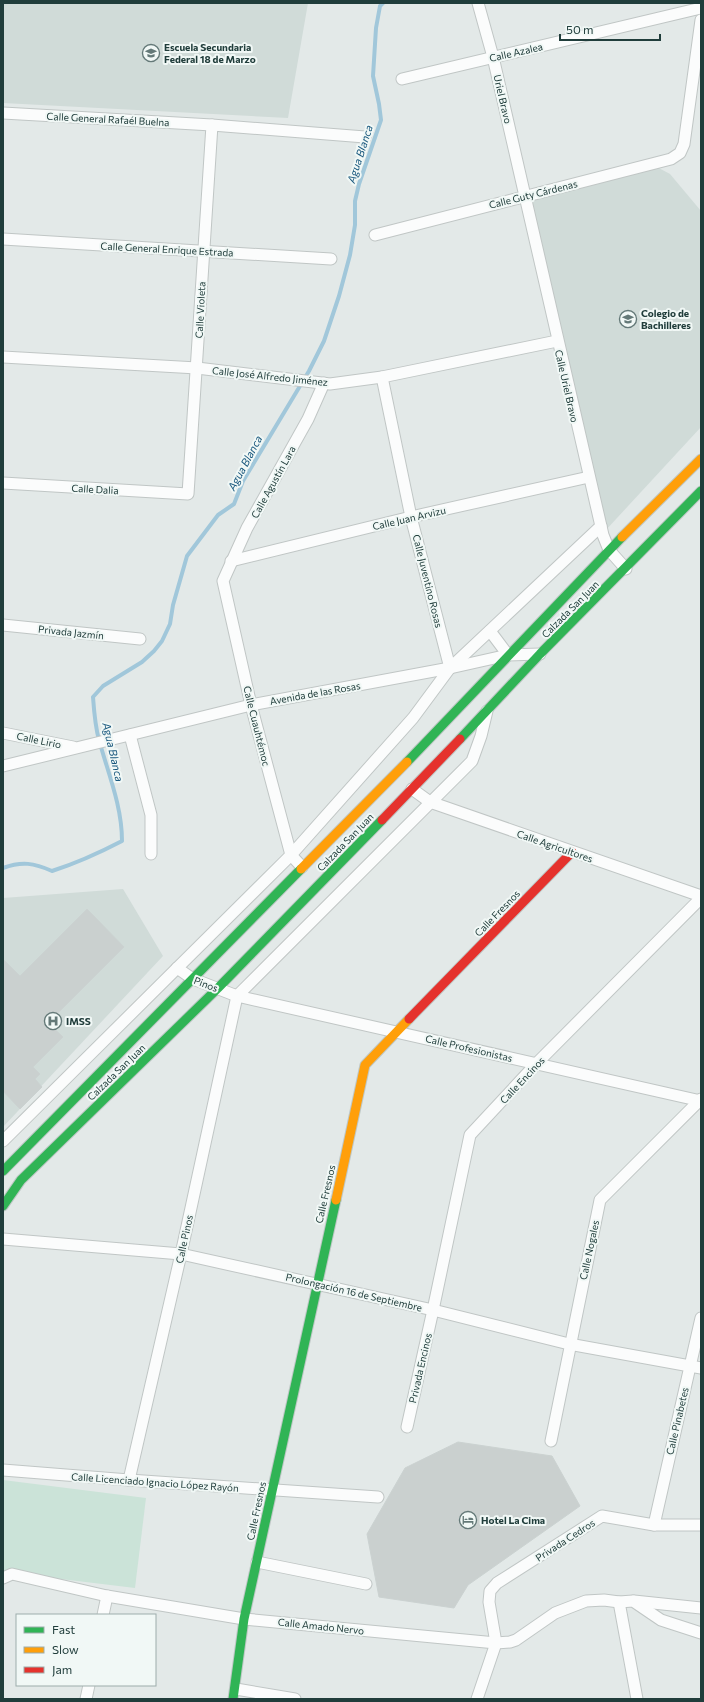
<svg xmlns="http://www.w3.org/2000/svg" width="704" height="1702" font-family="Commissioner,sans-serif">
<rect width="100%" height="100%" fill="#e3e9e8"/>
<!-- built -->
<g fill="#d0dbd8">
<path d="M3 3H308L288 118 3 103Z"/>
<path d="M655 166 670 174 701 211V427L605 531 526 196Z"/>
<path d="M123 889 163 956 3 1127V898Z"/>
</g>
<!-- green -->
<path fill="#cbe3d8" d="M3 1480 146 1498 135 1588 3 1572Z"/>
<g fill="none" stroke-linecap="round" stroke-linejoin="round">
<!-- stream -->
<path stroke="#a1c7da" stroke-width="4" d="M3 868C22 861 34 863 52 871 77 863 99 853 122 841 122 806 108 773 99 740 95 726 94 711 93 697L103 686 142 662 154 651 162 641 170 624 173 605 187 556 218 515 234 504 243 481 309 371 324 341 339 296 350 255 355 225V201L359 184 381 120 379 104 373 76 376 28 380 6 383 3"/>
</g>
<!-- building -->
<g fill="#cad0cf" stroke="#cbd2d1">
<path d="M87 909 124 947 48 1023 63 1037 33 1067 40 1074 35 1079 42 1087 20 1109 3 1091V959L20 976Z"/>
<path d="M458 1442 552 1456 580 1506 468 1585 454 1608 379 1597 367 1534 405 1468Z"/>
</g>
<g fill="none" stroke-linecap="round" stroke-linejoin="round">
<!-- street casing -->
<g stroke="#c0c6c5" stroke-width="13">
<g id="street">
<path d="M478 3 493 57 603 535 609 550 626 569"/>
<path d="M402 79 701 8"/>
<path d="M3 113 212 125 365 137"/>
<path d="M375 235 671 159 680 153 684 144 701 20"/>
<path d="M3 239 331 259"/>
<path d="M3 357 197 368 330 384 382 377 557 341"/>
<path d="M382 377 411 517 450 668"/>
<path d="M3 483 188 494 212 125"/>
<path d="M231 561 411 517 589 477"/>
<path d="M3 625 140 639"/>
<path d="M490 631 508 655"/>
<path d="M3 733 73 747"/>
<path d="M130 735 151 815V854"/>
<path d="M3 766 251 705 450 668 508 655 540 654"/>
<path d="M412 789 430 802 701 896"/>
<path d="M302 867 291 855 251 705 223 581 247 528 308 419 324 383"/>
<path d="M177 968 193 979 237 996 701 1101"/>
<path d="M237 996 472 761 481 736 487 711"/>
<path d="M3 1141 291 855 413 718 450 668 601 526"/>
<path d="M3 1239 181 1254 433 1310 569 1344 701 1368"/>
<path d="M407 1427 433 1310 470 1135 536 1064 701 898"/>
<path d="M551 1441 600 1200 701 1099"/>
<path d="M3 1470 129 1480 378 1497"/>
<path d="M129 1480 181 1254 237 996"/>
<path d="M654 1525 701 1318"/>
<path d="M257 1562 366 1584"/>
<path d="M3 1578 12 1574 107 1596 244 1619 496 1643 510 1642 516 1640 555 1613 586 1601 604 1600 619 1602 633 1601 661 1620 701 1633"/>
<path d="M634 1601 701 1608"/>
<path d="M619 1602 637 1699"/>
<path d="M103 1615 107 1596"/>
<path d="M236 1689 295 1699"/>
<path d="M86 1699 89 1685"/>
<path d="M477 1699 496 1643 489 1602 490 1591 497 1583 602 1516 654 1525H701"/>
</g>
</g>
<!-- fast casing -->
<g stroke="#bec7c5" stroke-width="11">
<g id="fast">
<path d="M460 739 540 654 701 491"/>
<path d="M407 762 622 537"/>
<path d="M3 1171 301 869"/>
<path d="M3 1206 21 1180 218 988 382 820"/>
<path d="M233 1699 244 1619 336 1200"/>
</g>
</g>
<!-- slow casing -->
<g stroke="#bec7c5" stroke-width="11">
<g id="slow">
<path d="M622 537 701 459"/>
<path d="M301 869 407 762"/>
<path d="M336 1200 365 1065 409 1019"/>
</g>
</g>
<!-- jam casing -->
<g stroke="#bec7c5" stroke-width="11">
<g id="jam">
<path d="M382 820 460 739"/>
<path d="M409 1019 572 852"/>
</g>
</g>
<!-- street -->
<use href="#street" stroke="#fbfcfc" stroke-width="11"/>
<!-- fast -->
<use href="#fast" stroke="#30b455" stroke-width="9"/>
<!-- slow -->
<use href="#slow" stroke="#ff9f0a" stroke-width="9"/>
<!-- jam -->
<use href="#jam" stroke="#e5322d" stroke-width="9"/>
</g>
<!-- icons -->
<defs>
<g id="school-ring" transform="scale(0.9)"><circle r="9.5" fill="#f1f8f6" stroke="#647978" stroke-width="1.5"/><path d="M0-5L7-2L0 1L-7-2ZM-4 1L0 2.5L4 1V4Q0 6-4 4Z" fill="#647978"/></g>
<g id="university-ring" transform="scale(0.9)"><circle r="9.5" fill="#f1f8f6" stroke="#647978" stroke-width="1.5"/><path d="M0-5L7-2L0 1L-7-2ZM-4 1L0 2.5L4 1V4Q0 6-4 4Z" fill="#647978"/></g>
<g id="hospital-ring" transform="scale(0.9)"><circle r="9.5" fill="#f1f8f6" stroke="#647978" stroke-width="1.5"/><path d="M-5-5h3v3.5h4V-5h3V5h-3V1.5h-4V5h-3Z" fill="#647978"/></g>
<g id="hotel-ring" transform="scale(0.9)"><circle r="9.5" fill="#f1f8f6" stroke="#647978" stroke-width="1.5"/><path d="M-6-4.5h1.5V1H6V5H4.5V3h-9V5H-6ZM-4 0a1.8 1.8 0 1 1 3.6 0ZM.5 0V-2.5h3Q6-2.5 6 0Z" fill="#647978"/></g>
</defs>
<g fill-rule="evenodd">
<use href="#school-ring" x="151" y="53"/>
<use href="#university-ring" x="628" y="319"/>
<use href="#hospital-ring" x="53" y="1021"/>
<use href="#hotel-ring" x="468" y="1520"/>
</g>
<g text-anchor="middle" stroke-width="4" stroke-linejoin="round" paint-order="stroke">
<!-- poi labels -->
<g font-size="10" font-weight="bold" fill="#203d3b" stroke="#f1f8f6" text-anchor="start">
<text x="164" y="51">Escuela Secundaria<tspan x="164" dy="12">Federal 18 de Marzo</tspan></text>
<text x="641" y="317">Colegio de<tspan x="641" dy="12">Bachilleres</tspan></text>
<text x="66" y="1025">IMSS</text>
<text x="481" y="1524">Hotel La Cima</text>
</g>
<!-- street labels -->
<g font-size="10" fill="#203d3b" stroke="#f1f8f6">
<text transform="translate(516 52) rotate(-13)" y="4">Calle Azalea</text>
<text transform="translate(503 99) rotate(77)" y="4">Uriel Bravo</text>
<text transform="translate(108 119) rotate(3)" y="4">Calle General Rafaél Buelna</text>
<text transform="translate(533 194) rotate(-14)" y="4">Calle Guty Cárdenas</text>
<text transform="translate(167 249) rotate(3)" y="4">Calle General Enrique Estrada</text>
<text transform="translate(200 310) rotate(-87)" y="4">Calle Violeta</text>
<text transform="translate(270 376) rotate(6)" y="4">Calle José Alfredo Jiménez</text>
<text transform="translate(567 386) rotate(77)" y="4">Calle Uriel Bravo</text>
<text transform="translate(273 482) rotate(-61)" y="4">Calle Agustín Lara</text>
<text transform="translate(95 489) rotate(3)" y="4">Calle Dalia</text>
<text transform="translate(409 518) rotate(-13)" y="4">Calle Juan Arvizu</text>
<text transform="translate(428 581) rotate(76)" y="4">Calle Juventino Rosas</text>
<text transform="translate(570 609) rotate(-45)" y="4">Calzada San Juan</text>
<text transform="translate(71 632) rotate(6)" y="4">Privada Jazmín</text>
<text transform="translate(315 693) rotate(-10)" y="4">Avenida de las Rosas</text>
<text transform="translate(257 726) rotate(76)" y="4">Calle Cuauhtémoc</text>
<text transform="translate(39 740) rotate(12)" y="4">Calle Lirio</text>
<text transform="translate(345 842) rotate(-46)" y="4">Calzada San Juan</text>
<text transform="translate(555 846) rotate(19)" y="4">Calle Agricultores</text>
<text transform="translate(497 913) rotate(-46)" y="4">Calle Fresnos</text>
<text transform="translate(206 984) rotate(21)" y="4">Pinos</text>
<text transform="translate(469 1048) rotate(13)" y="4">Calle Profesionistas</text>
<text transform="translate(116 1072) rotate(-44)" y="4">Calzada San Juan</text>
<text transform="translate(522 1080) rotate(-47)" y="4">Calle Encinos</text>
<text transform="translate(325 1194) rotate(-77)" y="4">Calle Fresnos</text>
<text transform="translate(184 1239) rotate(-78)" y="4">Calle Pinos</text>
<text transform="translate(589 1250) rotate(-78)" y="4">Calle Nogales</text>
<text transform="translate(354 1292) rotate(13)" y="4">Prolongación 16 de Septiembre</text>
<text transform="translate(420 1368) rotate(-77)" y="4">Privada Encinos</text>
<text transform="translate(677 1421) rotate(-77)" y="4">Calle Pinabetes</text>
<text transform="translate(155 1482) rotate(4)" y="4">Calle Licenciado Ignacio López Rayón</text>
<text transform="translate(256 1511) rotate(-78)" y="4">Calle Fresnos</text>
<text transform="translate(565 1540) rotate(-33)" y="4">Privada Cedros</text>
<text transform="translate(321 1626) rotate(6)" y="4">Calle Amado Nervo</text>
</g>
<!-- water labels -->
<g font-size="11" font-style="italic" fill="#17567c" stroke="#f1f8f6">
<text transform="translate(360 154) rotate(-72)" y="4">Agua Blanca</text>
<text transform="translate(245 463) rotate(-62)" y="4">Agua Blanca</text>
<text transform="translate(113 752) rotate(77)" y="4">Agua Blanca</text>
</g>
</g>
<!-- border -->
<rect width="704" height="1702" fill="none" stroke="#203d3b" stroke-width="8"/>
<!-- legend -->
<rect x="16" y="1614" width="140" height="72" fill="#f1f8f6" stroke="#9dadab"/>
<rect x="24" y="1627" width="20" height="6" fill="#30b455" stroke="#9dadab"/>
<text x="52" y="1634" font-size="12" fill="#203d3b">Fast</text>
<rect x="24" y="1647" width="20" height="6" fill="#ff9f0a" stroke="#9dadab"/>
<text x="52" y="1654" font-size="12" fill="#203d3b">Slow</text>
<rect x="24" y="1667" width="20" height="6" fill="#e5322d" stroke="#9dadab"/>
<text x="52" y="1674" font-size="12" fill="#203d3b">Jam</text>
<!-- scale -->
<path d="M560 34v6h100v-6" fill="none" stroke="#203d3b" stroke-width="2"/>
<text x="566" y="34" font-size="12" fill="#203d3b" stroke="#f1f8f6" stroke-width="3" paint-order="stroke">50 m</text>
</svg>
